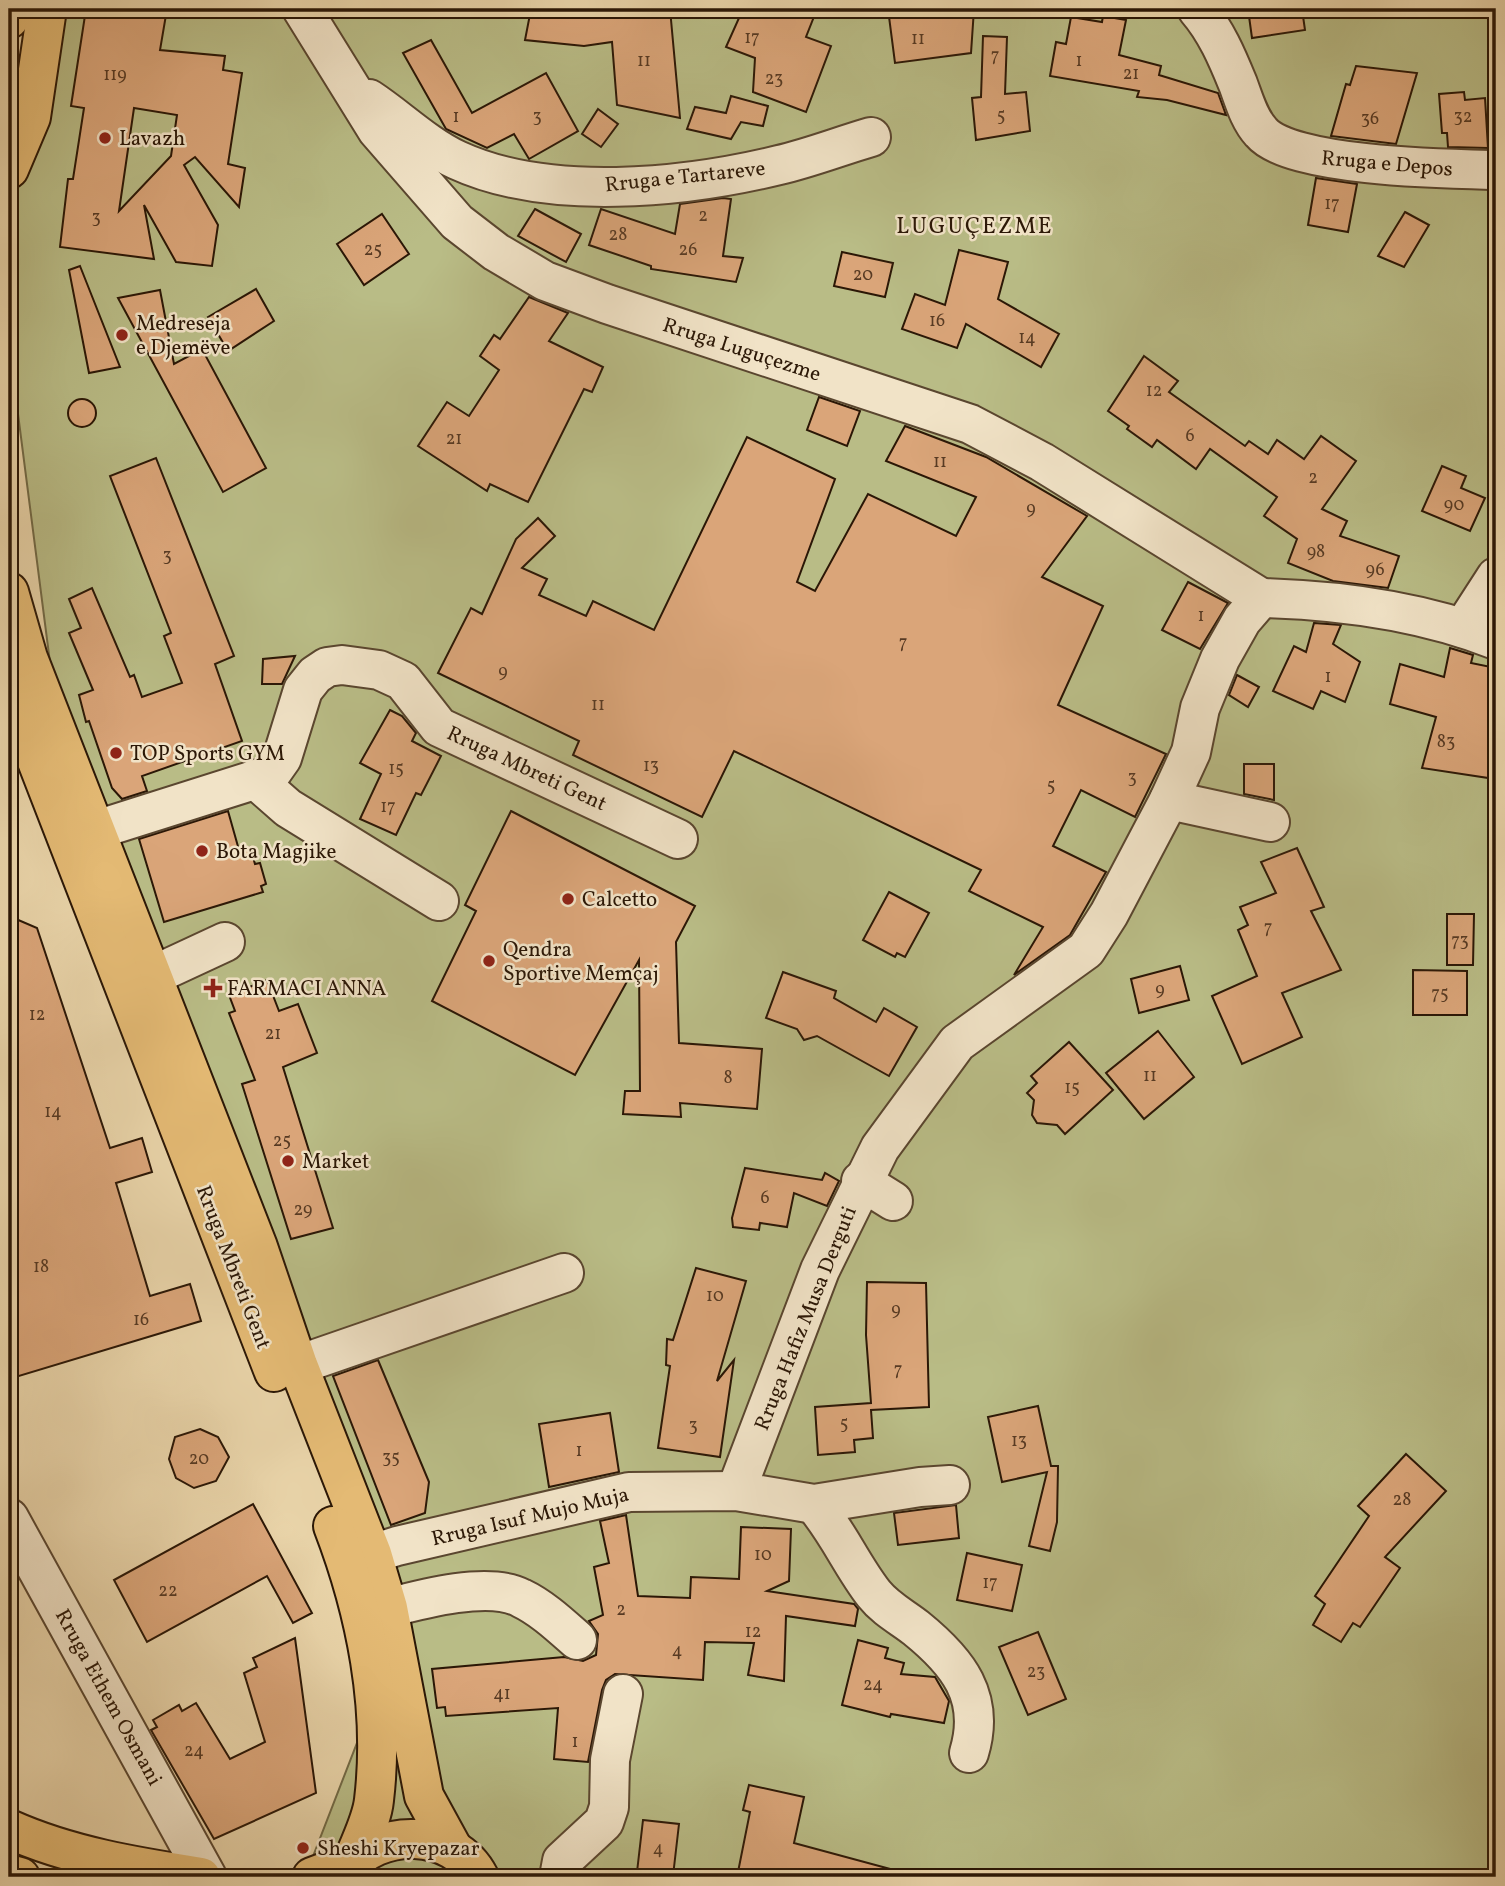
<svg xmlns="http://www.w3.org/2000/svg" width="1505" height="1886" font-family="Vollkorn,serif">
<rect width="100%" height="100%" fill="#e9d4a9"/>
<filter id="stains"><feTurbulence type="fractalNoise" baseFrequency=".00286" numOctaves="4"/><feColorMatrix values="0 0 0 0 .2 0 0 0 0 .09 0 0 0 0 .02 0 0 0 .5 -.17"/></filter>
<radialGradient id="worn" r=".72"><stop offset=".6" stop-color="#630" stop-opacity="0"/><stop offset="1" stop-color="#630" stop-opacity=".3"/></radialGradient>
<!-- park -->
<path fill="#b9bc86" stroke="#726a46" stroke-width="2" d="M46 9H1496V1877H305L400 1632 61 748 9 344V136Z"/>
<!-- building -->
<g fill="#daa579" stroke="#2b1706" stroke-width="2" fill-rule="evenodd">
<path d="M86 9H167L160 50 225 56 223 70 242 73 228 164 245 168 239 207 195 157 184 165 218 225 212 266 176 262 144 205 154 259 60 247 68 179H73L84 108 71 106ZM134 108 177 115 171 156 119 211Z"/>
<path d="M531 9H670L680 118 617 105 612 42 584 46 525 40Z"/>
<path d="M743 9H817L806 37 831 46 806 112 753 92 755 58 726 47Z"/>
<path d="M888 9H974L971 53 895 63Z"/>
<path d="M1248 9H1302L1305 30 1252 38Z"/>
<path d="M1103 16 1126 20 1119 55 1161 66 1159 75 1218 93 1226 115 1167 100 1137 97 1139 91 1050 76 1056 42 1066 44 1071 17 1102 22Z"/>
<path d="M983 36 1007 37 1005 94 1026 92 1030 131 976 140 972 98 981 97Z"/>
<path d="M431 40 472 113 546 73 578 131 529 159 514 134 487 148 446 129 403 53Z"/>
<path d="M1356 66 1417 73 1396 144 1331 136 1346 84 1350 85Z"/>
<path d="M1464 92 1465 100 1485 98 1488 148 1448 147 1447 133H1442L1439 94Z"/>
<path d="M731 96 768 106 763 126 741 122 731 139 687 129 695 107 726 113Z"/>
<path d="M598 109 618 124 601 147 582 134Z"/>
<path d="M1316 178 1357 184 1348 232 1308 225Z"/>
<path d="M723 198 731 199 723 256 743 258 736 282 651 269V266L589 245 601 209 675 234 680 204Z"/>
<path d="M535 209 581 234 566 262 518 236Z"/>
<path d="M1405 212 1429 225 1404 267 1378 256Z"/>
<path d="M382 214 409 254 364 285 337 244Z"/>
<path d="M959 250 1008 262 998 299 1059 334 1041 367 966 324 957 348 902 329 915 294 945 305Z"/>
<path d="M842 252 893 263 885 297 834 286Z"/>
<path d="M80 266 120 367 89 373 69 270Z"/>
<path d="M256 289 274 321 228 351 208 317Z"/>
<path d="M160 290 174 364 202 349 266 468 223 492 118 298Z"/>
<path d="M529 297 568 313 549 341 603 367 592 392 584 389 528 502 490 484 487 491 418 446 447 402 469 416 499 370 480 356 494 335 500 339Z"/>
<path d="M1144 356 1178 381 1169 392 1245 446 1249 441 1268 454 1277 440 1304 459 1321 436 1356 461 1322 509 1347 521 1340 536 1399 556 1388 588 1333 581 1288 563 1297 539 1264 516 1277 497 1210 449 1196 469 1157 440 1152 447 1127 429 1129 426 1108 411Z"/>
<path d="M819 397 860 411 847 446 807 430Z"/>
<circle cx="82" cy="413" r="14"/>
<path d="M905 426 986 457 1087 516 1042 577 1103 606 1058 705 1166 754 1135 817 1081 790 1053 846 1106 872 1070 935 1014 975 1043 927 969 891 981 870 734 751 702 817 573 755 579 741 438 673 471 608 482 614 516 539 538 518 555 536 522 568 547 579 539 595 586 616 593 601 654 630 747 437 835 479 797 582 815 591 868 494 956 536 976 497 886 461Z"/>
<path d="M156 458 234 656 215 664 242 741 142 776 147 791 122 799 112 788 89 721 86 722 79 695 93 690 69 633 81 628 69 599 92 588 130 677 134 675 142 697 182 683 164 636 171 633 110 476Z"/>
<path d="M1442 466 1466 476 1461 488 1485 498 1470 531 1422 511Z"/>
<path d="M1188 582 1228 603 1200 649 1162 630Z"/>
<path d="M1314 623 1341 625 1333 644 1360 662 1345 702 1321 691 1313 709 1273 691 1294 646 1306 652Z"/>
<path d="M1450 648 1473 655 1471 663 1496 668 1495 779 1422 768 1436 717 1390 704 1400 664 1444 677Z"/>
<path d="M295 656 282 684H262L263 659Z"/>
<path d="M1237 675 1259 687 1248 707 1229 695Z"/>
<path d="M390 710 402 716 416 733 412 741 441 756 421 795 416 793 396 835 360 819 381 774 360 763Z"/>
<path d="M1244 764H1274V800L1244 794Z"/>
<path d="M228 811 239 850 250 847 255 864 260 863 266 884 261 886 263 892 164 922 139 839Z"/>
<path d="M511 811 695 906 676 942 679 1043 762 1049 757 1109 680 1103 681 1117 623 1114 625 1091H640L639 960 575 1075 432 1001 476 911 465 905Z"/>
<path d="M1297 848 1324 907 1311 911 1341 970 1282 993 1302 1037 1242 1064 1212 996 1257 976 1238 930 1248 925 1240 907 1276 893 1261 862Z"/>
<path d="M889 892 929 913 905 957 897 953 895 957 863 940Z"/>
<path d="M1447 914H1474L1473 965H1447Z"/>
<path d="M9 916 37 928 110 1148 142 1138 152 1172 116 1183 150 1296 190 1284 201 1321 9 1379Z"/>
<path d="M1180 966 1189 1000 1139 1013 1131 979Z"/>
<path d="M1413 970 1467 971V1015H1413Z"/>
<path d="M783 972 836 991 834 998 876 1022 884 1008 917 1027 889 1076 817 1036 804 1040 797 1029 766 1018Z"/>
<path d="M267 980 279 1011 298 1004 317 1053 283 1067 333 1228 291 1239 242 1084 255 1080 229 1013 235 1011 229 995Z"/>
<path d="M1158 1031 1194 1077 1144 1119 1106 1073Z"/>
<path d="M1069 1042 1113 1090 1065 1134 1057 1125 1037 1123 1032 1115 1034 1100 1027 1093 1037 1083 1031 1076Z"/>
<path d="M745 1168 822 1180 825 1173 839 1181 827 1206 794 1193 787 1227 760 1223 759 1230 733 1227 732 1218Z"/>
<path d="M696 1268 746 1281 717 1381 734 1360 720 1457 658 1448 670 1366 666 1365 667 1339 673 1340Z"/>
<path d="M867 1282 926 1283 929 1407 871 1410 873 1438 854 1440 855 1452 818 1455 815 1407 871 1403 866 1335Z"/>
<path d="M378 1360 429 1482 425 1513 391 1525 333 1376Z"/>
<path d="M1038 1406 1051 1466H1058L1057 1522 1050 1551 1029 1546 1047 1472 1002 1482 988 1417Z"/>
<path d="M610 1413 619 1472 549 1487 539 1424Z"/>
<path d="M200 1429 218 1437 229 1457 216 1481 194 1488 176 1478 169 1459 175 1437Z"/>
<path d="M1406 1454 1446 1491 1385 1557 1400 1568 1360 1627 1353 1623 1341 1642 1313 1625 1325 1604 1315 1596 1369 1516 1358 1506Z"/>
<path d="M253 1504 312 1613 293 1623 267 1576 147 1642 114 1580Z"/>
<path d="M956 1505 959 1538 898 1545 894 1513Z"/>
<path d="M626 1515 638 1596 690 1598 691 1577 739 1579 741 1527 791 1529 789 1581 767 1591 854 1604 858 1609 855 1626 786 1616 784 1681 748 1675 754 1643 705 1642 703 1680 615 1674 606 1680 602 1690 588 1762 554 1759 558 1708 446 1716 445 1707 437 1708 432 1669 564 1657 583 1661 596 1655 598 1634 589 1621 603 1615 594 1567 609 1563 600 1521Z"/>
<path d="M967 1553 1022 1565 1012 1611 957 1600Z"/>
<path d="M1038 1632 1066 1699 1028 1715 999 1647Z"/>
<path d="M295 1638 316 1793 214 1839 151 1730 157 1727 153 1720 179 1705 182 1711 196 1703 230 1759 265 1742 244 1673 257 1667 253 1658Z"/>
<path d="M858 1640 888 1648 885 1658 904 1663 901 1674 935 1677 949 1701 944 1723 891 1714 890 1717 842 1705Z"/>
<path d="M749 1785 804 1797 794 1843 894 1870 893 1877H809L786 1871 784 1877H737L750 1812 743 1810Z"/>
<path d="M643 1820 679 1824 673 1876 637 1872Z"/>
</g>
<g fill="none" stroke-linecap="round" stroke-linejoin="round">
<!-- minor casing -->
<g stroke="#5a462f" stroke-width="42">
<g id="minor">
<path d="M302 9 377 130 457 222 496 252 545 281 607 304 970 424 1042 462 1261 598"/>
<path d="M1197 9C1216 31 1227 57 1238 84 1244 100 1249 119 1261 132 1290 167 1449 169 1496 170"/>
<path d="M369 99C398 118 425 145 457 160 548 202 684 188 779 165 810 158 840 146 871 137"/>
<path d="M1261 598C1340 600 1422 611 1496 640"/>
<path d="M1463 628 1496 577"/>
<path d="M255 779 288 808 439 901"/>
<path d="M1169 800 1270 822"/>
<path d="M96 830 270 775 282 758 303 690 315 675 327 667 342 665 379 670 403 681 439 727 678 839"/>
<path d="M154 975 225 942"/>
<path d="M861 1181 893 1201"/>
<path d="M298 1365 564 1273"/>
<path d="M736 1491 820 1270 880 1148 957 1043 1086 950 1109 914 1169 800 1191 752 1200 708 1220 659 1242 620 1261 598"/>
<path d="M814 1504C838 1532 852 1566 874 1594 886 1609 902 1617 916 1628 958 1662 986 1697 969 1753"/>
<path d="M9 1518 207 1877"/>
<path d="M372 1554 397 1546 629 1492 736 1491 814 1504 920 1487 950 1485"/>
<path d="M388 1608C422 1599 489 1581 521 1598 542 1608 560 1625 577 1640"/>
<path d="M559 1877 562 1861 604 1822 609 1807 610 1760 623 1694"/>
</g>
</g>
<!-- major casing -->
<g stroke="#2b1706" stroke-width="42">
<g id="major">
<path d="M9 19 10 9"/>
<path d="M9 169 31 117 47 9"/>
<path d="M9 592 28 658 258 1247 298 1365 372 1554 388 1608 424 1796 453 1849"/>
<path d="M9 689 274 1372"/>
<path d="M333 1526C366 1612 385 1708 374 1800 372 1820 360 1842 353 1861"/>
<path d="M346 1870C377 1827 454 1828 479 1877"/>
</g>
</g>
<!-- highway casing -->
<g stroke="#2b1706" stroke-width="42">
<g id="highway">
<path d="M9 1829C69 1856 136 1867 201 1877"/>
<path d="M9 1874 20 1877"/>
<path d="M312 1877 352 1862"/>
</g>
</g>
<!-- minor -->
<use href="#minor" stroke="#f1e3c7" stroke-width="38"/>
<!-- major -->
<use href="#major" stroke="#e4ba74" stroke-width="38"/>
<!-- highway -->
<use href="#highway" stroke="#e4ba74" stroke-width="38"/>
</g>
<!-- markers -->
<g fill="#8f2418" stroke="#f1e3c7" stroke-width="2.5">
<circle cx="105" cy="138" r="7"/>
<circle cx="122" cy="335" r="7"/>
<circle cx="116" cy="753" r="7"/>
<circle cx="202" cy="851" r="7"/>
<circle cx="568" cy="899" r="7"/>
<circle cx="489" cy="961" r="7"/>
<path d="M209.5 977.5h7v7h7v7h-7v7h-7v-7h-7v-7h7z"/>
<circle cx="288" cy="1161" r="7"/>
<circle cx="303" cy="1848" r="7"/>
</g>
<g text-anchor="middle" stroke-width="5" stroke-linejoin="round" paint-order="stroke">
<!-- number labels -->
<g font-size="18" fill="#573a23">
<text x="752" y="43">17</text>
<text x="918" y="44">11</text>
<text x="995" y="61">7</text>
<text x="644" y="66">11</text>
<text x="1079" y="66">1</text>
<text x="1131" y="79">21</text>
<text x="115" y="80">119</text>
<text x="774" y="84">23</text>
<text x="1001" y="121">5</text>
<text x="456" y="122">1</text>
<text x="537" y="122">3</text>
<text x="1463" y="122">32</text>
<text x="1370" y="124">36</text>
<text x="1332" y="209">17</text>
<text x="703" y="221">2</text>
<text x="96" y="223">3</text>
<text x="618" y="240">28</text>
<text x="373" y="255">25</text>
<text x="688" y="255">26</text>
<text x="863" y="280">20</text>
<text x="937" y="326">16</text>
<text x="1027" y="343">14</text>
<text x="1154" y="396">12</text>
<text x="1190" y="441">6</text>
<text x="454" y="444">21</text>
<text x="940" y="467">11</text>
<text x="1313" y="483">2</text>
<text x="1454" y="510">90</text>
<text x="1031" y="514">9</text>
<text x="1316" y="557">98</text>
<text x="167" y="561">3</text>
<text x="1375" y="575">96</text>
<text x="1201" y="621">1</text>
<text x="903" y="648">7</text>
<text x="503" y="677">9</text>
<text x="1328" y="682">1</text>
<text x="598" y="710">11</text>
<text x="1446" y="747">83</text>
<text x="651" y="771">13</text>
<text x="396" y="774">15</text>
<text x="1132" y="783">3</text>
<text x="1051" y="791">5</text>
<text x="388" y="812">17</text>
<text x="1268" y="933">7</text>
<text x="1460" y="946">73</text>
<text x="1160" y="995">9</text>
<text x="1440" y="999">75</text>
<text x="37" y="1020">12</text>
<text x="273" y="1039">21</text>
<text x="1150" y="1081">11</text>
<text x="728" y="1083">8</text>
<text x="1072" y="1093">15</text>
<text x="53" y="1117">14</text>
<text x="282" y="1146">25</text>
<text x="765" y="1203">6</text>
<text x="303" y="1215">29</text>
<text x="41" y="1272">18</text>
<text x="715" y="1301">10</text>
<text x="896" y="1315">9</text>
<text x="141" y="1325">16</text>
<text x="898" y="1375">7</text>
<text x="844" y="1429">5</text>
<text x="693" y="1431">3</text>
<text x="1019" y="1446">13</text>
<text x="579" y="1456">1</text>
<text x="391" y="1463">35</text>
<text x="199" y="1464">20</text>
<text x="1402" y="1505">28</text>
<text x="763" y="1560">10</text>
<text x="990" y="1588">17</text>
<text x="168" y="1596">22</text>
<text x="621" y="1615">2</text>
<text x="753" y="1637">12</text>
<text x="677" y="1656">4</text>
<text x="1036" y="1677">23</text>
<text x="873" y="1690">24</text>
<text x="502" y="1699">41</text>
<text x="575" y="1747">1</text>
<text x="194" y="1756">24</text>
<text x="658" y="1854">4</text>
</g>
<!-- poi labels -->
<g font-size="21" fill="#2b1706" stroke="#f1e3c7" text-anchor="start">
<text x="119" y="145">Lavazh</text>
<text x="136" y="330">Medreseja<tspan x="136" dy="24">e Djemëve</tspan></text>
<text x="130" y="760">TOP Sports GYM</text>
<text x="216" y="858">Bota Magjike</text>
<text x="582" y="906">Calcetto</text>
<text x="503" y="956">Qendra<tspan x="503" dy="24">Sportive Memçaj</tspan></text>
<text x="227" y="995">FARMACI ANNA</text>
<text x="302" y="1168">Market</text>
<text x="317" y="1855">Sheshi Kryepazar</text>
</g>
<!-- street labels -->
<g font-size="21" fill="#2b1706" stroke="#f1e3c7">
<text transform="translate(1387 163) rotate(5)" y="7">Rruga e Depos</text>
<text transform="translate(685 176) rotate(-6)" y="7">Rruga e Tartareve</text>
<text transform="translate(742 349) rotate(18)" y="7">Rruga Luguçezme</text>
<text transform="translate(527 768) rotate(25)" y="7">Rruga Mbreti Gent</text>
<text transform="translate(234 1267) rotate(69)" y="7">Rruga Mbreti Gent</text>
<text transform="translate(805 1318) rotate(-68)" y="7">Rruga Hafiz Musa Derguti</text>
<text transform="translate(530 1516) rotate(-13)" y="7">Rruga Isuf Mujo Muja</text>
<text transform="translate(109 1697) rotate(61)" y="7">Rruga Ethem Osmani</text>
</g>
<!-- neighbourhood labels -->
<g font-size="23" letter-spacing="2" fill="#2b1706" stroke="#f1e3c7">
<text x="975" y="233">LUGUÇEZME</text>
</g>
</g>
<!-- margin -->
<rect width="1505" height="1886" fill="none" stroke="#e9d4a9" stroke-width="35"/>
<rect x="10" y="10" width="1484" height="1865" fill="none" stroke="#2b1706" stroke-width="3.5"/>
<rect x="18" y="18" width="1470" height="1851" fill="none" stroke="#2b1706" stroke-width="2"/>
<rect width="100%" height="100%" filter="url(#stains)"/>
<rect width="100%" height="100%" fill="url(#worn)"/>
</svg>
